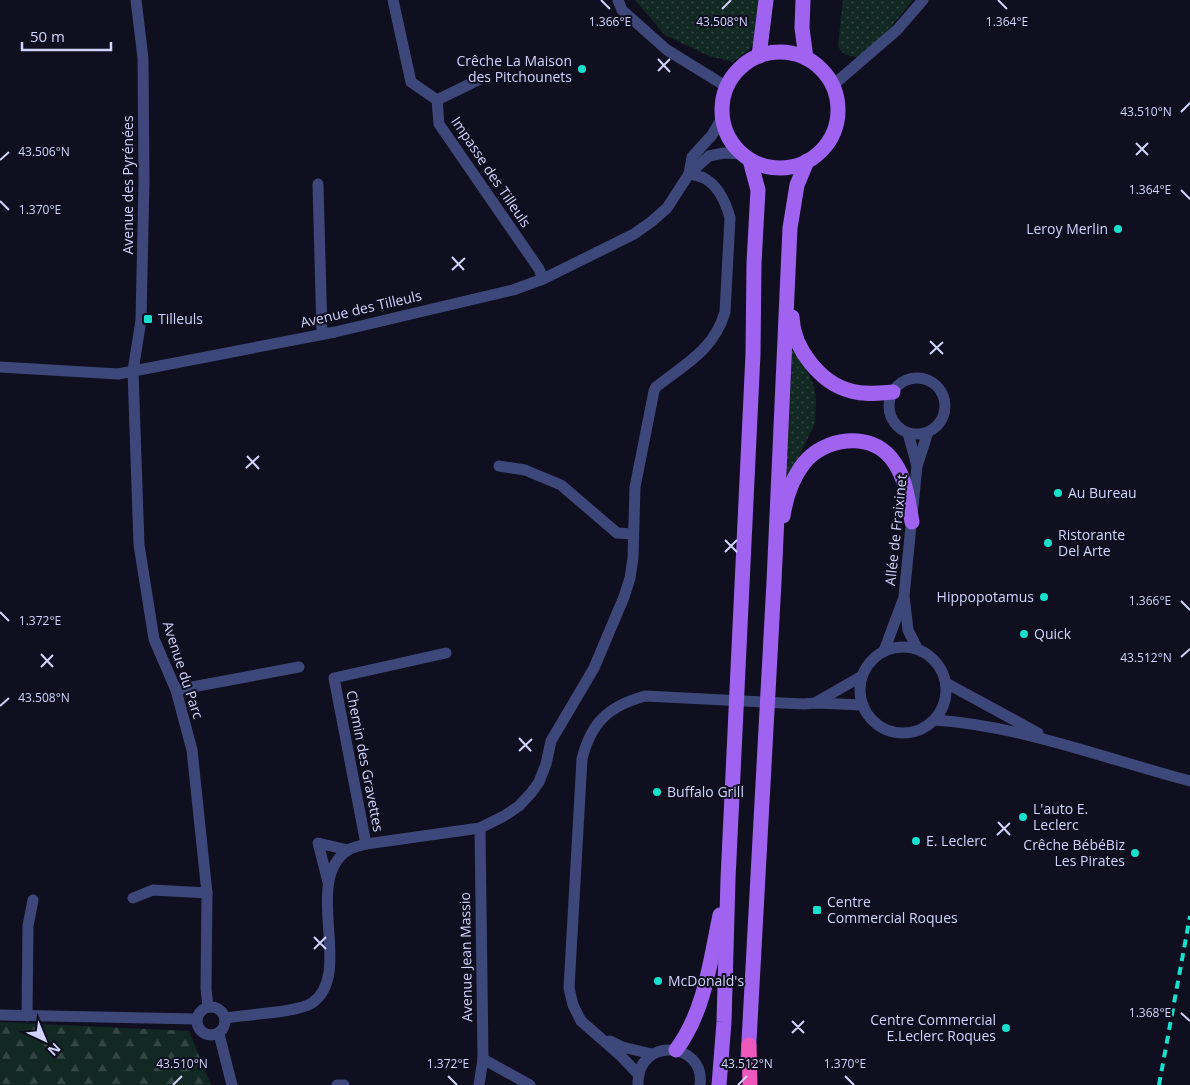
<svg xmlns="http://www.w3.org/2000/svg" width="1190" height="1085" font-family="'Open Sans',sans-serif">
<defs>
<pattern id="grass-dots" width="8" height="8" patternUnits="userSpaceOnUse" patternTransform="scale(1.25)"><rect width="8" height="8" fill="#122823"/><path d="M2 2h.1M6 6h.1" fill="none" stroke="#334644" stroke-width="1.8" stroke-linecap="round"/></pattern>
<pattern id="forest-firs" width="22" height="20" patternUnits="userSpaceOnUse" patternTransform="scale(1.25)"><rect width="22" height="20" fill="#122823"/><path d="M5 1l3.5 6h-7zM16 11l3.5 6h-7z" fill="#334644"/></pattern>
</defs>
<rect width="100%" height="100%" fill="#0f0f1f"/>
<!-- grass -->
<g fill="url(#grass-dots)">
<path d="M635 0H759L757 35 750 49 733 62 709 56 665 35Z"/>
<path d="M843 0H913L874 47 858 57C848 56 842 55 838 46Z"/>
<path d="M792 350 805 367 814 386 816 400 815 423 794 467 783 485Z"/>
</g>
<!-- forest -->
<path fill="url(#forest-firs)" d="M0 1022 189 1031 211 1085H0Z"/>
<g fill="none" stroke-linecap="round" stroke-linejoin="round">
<!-- minor -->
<g stroke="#3e4779" stroke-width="11">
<path d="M136 0 143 58 144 181 141 320 133 371 139 545 154 639 176 690 192 750 207 893 206 989 208 1007"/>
<path d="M393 0 411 82 437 100 439 124 539 269 543 279"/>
<path d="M618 0 622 10 667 50 727 87"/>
<path d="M832 86 897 30 923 0"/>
<path d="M437 100 480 79"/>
<path d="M689 174 692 157 712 135 722 118"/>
<path d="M318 184 322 334"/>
<path d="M0 367 118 374 335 332 513 290 543 279 634 234 651 222 667 208 689 174 709 156 724 153 741 154"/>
<circle cx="917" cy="406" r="28"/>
<path d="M908 433 917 466"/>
<path d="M499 466 525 470 561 485 617 533 633 534"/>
<circle cx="903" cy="690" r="43"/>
<path d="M917 648 908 630 904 596 917 466 928 432"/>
<path d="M884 651 903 600"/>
<path d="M946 683 1038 733"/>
<path d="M176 690 299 667"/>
<path d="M815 703 862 676"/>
<path d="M935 720C1022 726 1106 759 1190 781"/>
<path d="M366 844 334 678 446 653"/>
<path d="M328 882 318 843 348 850"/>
<path d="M133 898 153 890 207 893"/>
<circle cx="211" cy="1021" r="14"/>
<path d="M0 1015 197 1019"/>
<path d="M27 1016 28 926 33 900"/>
<path d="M226 1018C247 1014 296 1013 312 1003 355 974 301 881 348 850 353 847 360 846 366 844L480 828 504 816 519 806 531 793 539 782 546 764 551 741 594 668 624 597 630 578 633 558 635 487 654 391 656 387C685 364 714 350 725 312L730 218C726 203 719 186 704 178 700 176 694 175 689 174"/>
<path d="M219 1034 232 1085"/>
<path d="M610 1041 622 1047 652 1054"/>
<path d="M483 1059 530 1085"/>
<path d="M639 1075 620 1055 581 1021 573 1005 569 988 582 759C591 722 609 706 645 696L804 704 815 703 863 705"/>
<path d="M337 1085H344"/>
<path d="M479 1085 483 1059 480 828"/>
<path d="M638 1085C636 1036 706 1041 700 1085"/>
</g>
<!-- major -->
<g stroke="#9f63ef" stroke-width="15">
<path d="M803 0 802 28 806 58"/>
<circle cx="780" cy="110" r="58"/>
<path d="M759 56 766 0"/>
<path d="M792 317C793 348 820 383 851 391 865 395 879 393 893 392"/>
<path d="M783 516C786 497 792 478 804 463 824 438 869 431 891 458 906 476 908 500 912 522"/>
<path d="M676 1050C705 1011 710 962 720 915"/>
<path d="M748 1059 774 582 790 228 797 185 807 161"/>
<path d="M719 1085 724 1022 728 879 753 354 754 263 758 190 750 160"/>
</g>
<!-- highway -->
<path stroke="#ee58bd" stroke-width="15" d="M749 1045 750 1085"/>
<!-- rail -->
<path stroke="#17e0cd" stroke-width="4" stroke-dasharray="8 6" stroke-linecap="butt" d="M1159 1085 1190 916"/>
</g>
<!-- ticks -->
<path fill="none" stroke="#d1d4fa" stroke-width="2" d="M601 0 610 9M998 0 1007 9M722 9 731 0M658 59 670 72M658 71 670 59M1181 112 1190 103M1136 143 1148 155M1136 155 1148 143M0 160 9 152M1181 190 1190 199M0 201 9 210M452 257 464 270M452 270 465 258M930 341 943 354M930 354 943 342M247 456 259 469M246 468 259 456M725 540 737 552M725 552 737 540M1181 601 1190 610M0 612 9 621M41 654 53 667M1181 657 1190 649M41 667 53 655M0 706 9 698M519 738 531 751M519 751 532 739M998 822 1010 835M997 835 1010 823M314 937 326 949M314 949 326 937M1181 1013 1190 1021M792 1021 804 1033M792 1033 804 1021M448 1076 457 1085M845 1076 854 1085M173 1085 182 1076M738 1085 747 1076"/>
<!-- markers -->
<g fill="#17e0cd" stroke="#0f0f1f" stroke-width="2">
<circle cx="582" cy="69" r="5"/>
<circle cx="1118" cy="229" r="5"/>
<rect x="143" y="314" width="10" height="10" rx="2.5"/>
<circle cx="1058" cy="493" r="5"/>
<circle cx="1048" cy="543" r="5"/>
<circle cx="1044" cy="597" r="5"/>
<circle cx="1024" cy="634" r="5"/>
<circle cx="657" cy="792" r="5"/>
<circle cx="1023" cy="817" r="5"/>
<circle cx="916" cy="841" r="5"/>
<circle cx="1135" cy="853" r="5"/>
<rect x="812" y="905" width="10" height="10" rx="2.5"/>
<circle cx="658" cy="981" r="5"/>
<circle cx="1006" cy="1028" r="5"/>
</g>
<g text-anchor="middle" stroke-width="4" stroke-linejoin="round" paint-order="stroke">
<!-- poi labels -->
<g font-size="14" fill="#d1d4fa" stroke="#0f0f1f" text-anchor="start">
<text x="572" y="66" text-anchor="end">Crêche La Maison<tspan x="572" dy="16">des Pitchounets</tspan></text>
<text x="1108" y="234" text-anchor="end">Leroy Merlin</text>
<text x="158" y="324">Tilleuls</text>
<text x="1068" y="498">Au Bureau</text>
<text x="1058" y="540">Ristorante<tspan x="1058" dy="16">Del Arte</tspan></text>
<text x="1034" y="602" text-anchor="end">Hippopotamus</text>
<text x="1034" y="639">Quick</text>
<text x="667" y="797">Buffalo Grill</text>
<text x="1033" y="814">L'auto E.<tspan x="1033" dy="16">Leclerc</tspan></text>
<text x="926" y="846">E. Leclerc</text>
<text x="1125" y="850" text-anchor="end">Crêche BébéBiz<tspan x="1125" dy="16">Les Pirates</tspan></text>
<text x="827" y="907">Centre<tspan x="827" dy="16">Commercial Roques</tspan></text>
<text x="668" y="986">McDonald's</text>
<text x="996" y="1025" text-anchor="end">Centre Commercial<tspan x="996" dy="16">E.Leclerc Roques</tspan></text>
</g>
<!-- street labels -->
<g font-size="14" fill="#d1d4fa" stroke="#0f0f1f">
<text transform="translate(491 172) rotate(56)" y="5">Impasse des Tilleuls</text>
<text transform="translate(128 185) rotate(-90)" y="5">Avenue des Pyrénées</text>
<text transform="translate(361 309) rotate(-13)" y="5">Avenue des Tilleuls</text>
<text transform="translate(896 530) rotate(-84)" y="5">Allée de Fraixinet</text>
<text transform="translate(183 670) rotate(72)" y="5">Avenue du Parc</text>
<text transform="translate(365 761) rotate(79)" y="5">Chemin des Gravettes</text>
<text transform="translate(466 957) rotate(-91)" y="5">Avenue Jean Massio</text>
</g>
</g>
<g font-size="12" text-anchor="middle" fill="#d1d4fa" stroke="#0f0f1f" stroke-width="4" stroke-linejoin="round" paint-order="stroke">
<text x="722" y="26">43.508°N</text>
<text x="610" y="26">1.366°E</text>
<text x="1007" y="26">1.364°E</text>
<text x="1146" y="116">43.510°N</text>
<text x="44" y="156">43.506°N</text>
<text x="1150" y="194">1.364°E</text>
<text x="40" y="214">1.370°E</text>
<text x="1150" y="605">1.366°E</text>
<text x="40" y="625">1.372°E</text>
<text x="1146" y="662">43.512°N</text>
<text x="44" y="702">43.508°N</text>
<text x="1150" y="1017">1.368°E</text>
<text x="448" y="1068">1.372°E</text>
<text x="845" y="1068">1.370°E</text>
<text x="182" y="1068">43.510°N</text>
<text x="747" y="1068">43.512°N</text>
</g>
<!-- north arrow -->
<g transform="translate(45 1040) rotate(136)" stroke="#0f0f1f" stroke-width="4" paint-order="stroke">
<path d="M0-4L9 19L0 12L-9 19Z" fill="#d1d4fa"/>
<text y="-8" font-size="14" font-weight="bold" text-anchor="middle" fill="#d1d4fa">N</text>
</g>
<!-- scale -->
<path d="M22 42v8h89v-8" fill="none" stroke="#d1d4fa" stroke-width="2.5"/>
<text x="30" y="42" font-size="15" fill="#d1d4fa" stroke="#0f0f1f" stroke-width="4" paint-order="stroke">50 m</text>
</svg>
